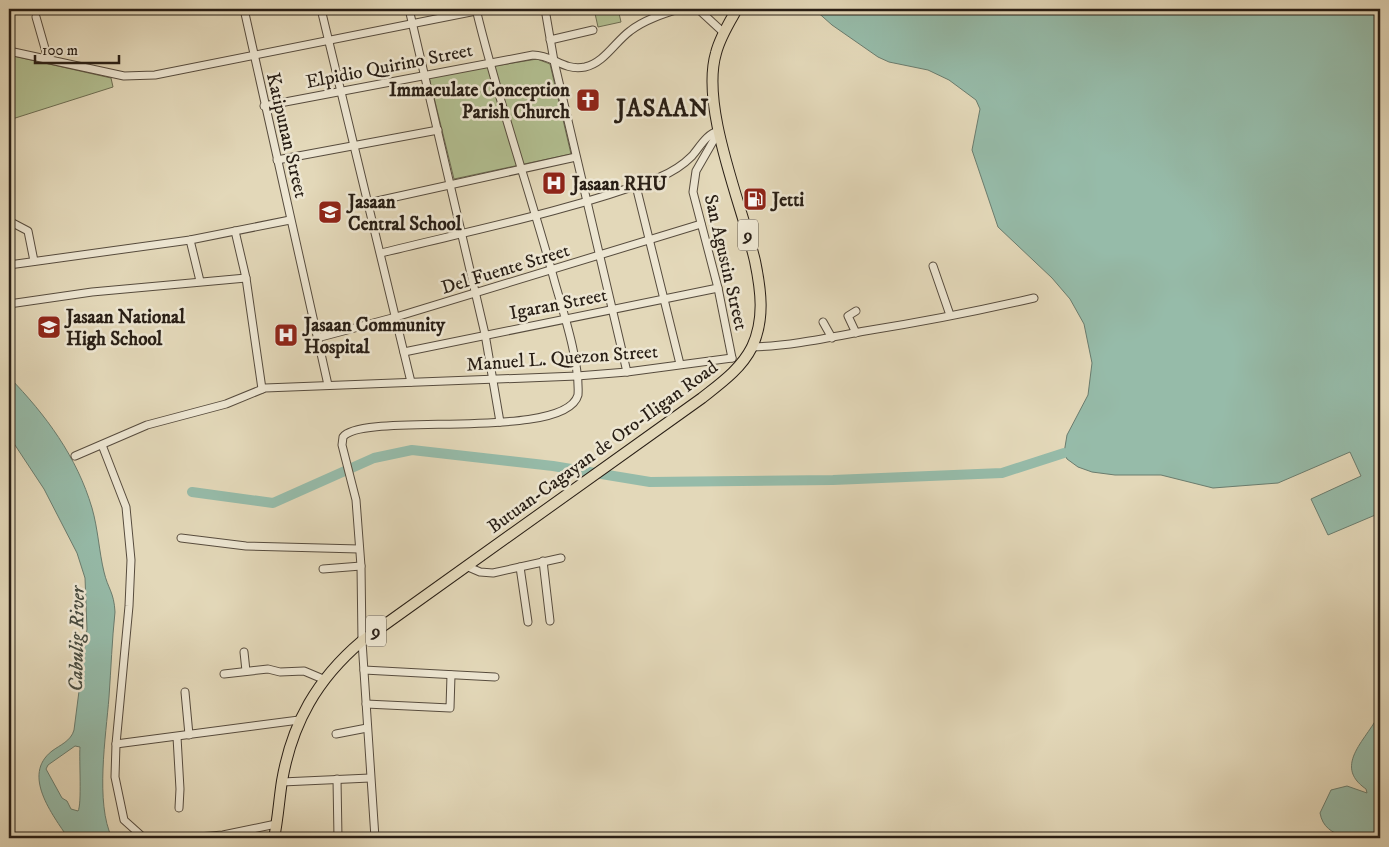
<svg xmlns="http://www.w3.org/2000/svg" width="1389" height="847" font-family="'IM FELL DW Pica',serif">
<rect width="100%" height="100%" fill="#e3d8b9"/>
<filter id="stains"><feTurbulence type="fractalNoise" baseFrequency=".004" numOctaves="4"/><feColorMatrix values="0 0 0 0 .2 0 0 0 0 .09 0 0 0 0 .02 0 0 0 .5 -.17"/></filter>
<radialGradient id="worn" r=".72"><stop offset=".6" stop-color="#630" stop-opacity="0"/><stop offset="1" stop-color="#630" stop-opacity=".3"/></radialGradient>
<!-- green -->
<g fill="#b2bf91" stroke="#6d6e53">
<path d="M594 9H618L621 22 598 27Z"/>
<path d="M9 55 111 78 113 87 9 120Z"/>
<path d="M537 59 550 64 571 154 454 179 429 77Z"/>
</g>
<!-- water -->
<g fill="#96bba9" stroke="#6a7c6e" fill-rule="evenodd">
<path d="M814 9H1380V513L1328 535 1311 499 1361 476 1350 452 1278 483 1213 488 1161 475H1115L1092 472 1078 467 1067 459 1064 453 1067 435 1088 395 1092 363 1084 324 1070 299 1052 278 998 227 972 150 980 109 976 100 949 80 928 70 889 62 878 57 832 25Z"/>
<path d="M9 377C46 415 77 457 92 508 98 529 99 551 104 572 108 589 114 592 115 612 112 640 111 669 109 697 106 736 95 803 112 838H68C53 815 21 775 52 751 60 745 71 741 74 730L87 629 85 578 77 553 44 489 9 436ZM75 746 80 747C79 759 82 805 78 811L71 809 67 801 62 798 46 769 48 765Z"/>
<path d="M1380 712V838C1359 838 1325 841 1320 813L1331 790 1347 786 1367 793 1366 789C1331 765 1369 738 1380 712Z"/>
</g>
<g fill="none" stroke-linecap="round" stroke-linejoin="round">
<!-- river -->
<path stroke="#96bba9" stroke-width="10" d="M192 492 273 503 374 458 412 450 553 466 650 482 833 480 1002 473 1064 453"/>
<!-- minor casing -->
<g stroke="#574c3e" stroke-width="9">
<g id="minor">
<path d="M244 9 328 385"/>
<path d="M321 9 411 382"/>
<path d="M409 9 485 334 500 422"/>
<path d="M545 9 554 61 627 372"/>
<path d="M698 9 724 33"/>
<path d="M36 17 48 59"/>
<path d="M550 40 593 30"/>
<path d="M9 51 124 76 155 75 486 9"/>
<path d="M264 106 533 55C554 55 562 71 585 67 604 63 615 42 630 31 644 20 663 14 679 9"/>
<path d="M719 131 696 171 693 192 718 288 732 358"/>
<path d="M277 160 438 130"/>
<path d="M636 186 680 364"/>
<path d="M368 203 576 157"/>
<path d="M9 221 28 231 34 261"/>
<path d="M235 231 246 278 262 389"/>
<path d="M190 240 200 281"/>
<path d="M381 253C474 230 570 211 660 177 672 172 683 165 692 156 700 147 706 134 719 131"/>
<path d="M9 265 190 240 290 220"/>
<path d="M933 266 950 315"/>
<path d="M9 304 92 292 246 278"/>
<path d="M856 311 848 316 856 333"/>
<path d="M823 322 832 338"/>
<path d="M317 338 396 317 701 224"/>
<path d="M752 347C790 346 827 338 865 331 922 322 978 311 1034 298"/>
<path d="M404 352 718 288"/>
<path d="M102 445 126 507 131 560 129 606 116 744 115 777 124 820 144 838"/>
<path d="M75 456 147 425 226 404 265 388 577 376 627 372 732 358"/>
<path d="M181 538 246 546 359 549"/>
<path d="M543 561 550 621"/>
<path d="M466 566 480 572 493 573 561 558"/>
<path d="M520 567 528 622"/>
<path d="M323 569 361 566"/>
<path d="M244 652 246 671"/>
<path d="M364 670 495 677"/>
<path d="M224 674 268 669 280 672 304 671 323 679"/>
<path d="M185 692 189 735"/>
<path d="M366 704 450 708 451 675"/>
<path d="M336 734 367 728"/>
<path d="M177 737 180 789 179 808"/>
<path d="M116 744 299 720"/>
<path d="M337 779 338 838"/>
<path d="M282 782 370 778"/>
<path d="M186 838 223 835 276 824"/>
<path d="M375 838 362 641 361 566 356 500 342 445 343 437C362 411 565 442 578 395 580 363 564 314 555 283 530 191 498 101 476 9"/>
</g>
</g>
<!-- highway casing -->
<g stroke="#281e15" stroke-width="12">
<path id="highway" d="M274 838C278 819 279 800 282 781 292 723 317 679 362 641L702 398C721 383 741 369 752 347 765 319 761 290 755 261 742 205 700 107 716 53 720 37 729 23 737 9"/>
</g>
<!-- minor -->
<use href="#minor" stroke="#ede6d2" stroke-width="7"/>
<!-- highway -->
<use href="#highway" stroke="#e3d8b9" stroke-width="10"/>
</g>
<!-- icons -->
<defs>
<g id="church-square" transform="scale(1.25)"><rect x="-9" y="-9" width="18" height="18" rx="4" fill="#8f2418" stroke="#ede6d2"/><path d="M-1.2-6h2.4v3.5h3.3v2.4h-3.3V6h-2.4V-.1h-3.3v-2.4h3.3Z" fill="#fff"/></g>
<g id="hospital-square" transform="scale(1.25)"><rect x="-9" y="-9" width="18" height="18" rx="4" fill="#8f2418" stroke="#ede6d2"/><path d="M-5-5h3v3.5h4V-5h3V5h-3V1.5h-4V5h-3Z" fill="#fff"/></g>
<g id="fuel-square" transform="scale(1.25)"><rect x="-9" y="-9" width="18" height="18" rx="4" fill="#8f2418" stroke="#ede6d2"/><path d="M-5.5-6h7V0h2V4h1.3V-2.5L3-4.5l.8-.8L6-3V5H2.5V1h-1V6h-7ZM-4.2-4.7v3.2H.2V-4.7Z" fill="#fff"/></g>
<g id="school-square" transform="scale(1.25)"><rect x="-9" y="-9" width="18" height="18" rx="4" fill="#8f2418" stroke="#ede6d2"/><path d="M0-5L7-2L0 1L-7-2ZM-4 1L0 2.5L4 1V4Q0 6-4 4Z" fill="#fff"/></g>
</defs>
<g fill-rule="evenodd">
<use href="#church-square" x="588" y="100"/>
<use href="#hospital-square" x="554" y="183"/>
<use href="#fuel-square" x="755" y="199"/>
<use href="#school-square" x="330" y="212"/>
<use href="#school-square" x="49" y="327"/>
<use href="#hospital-square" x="286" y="335"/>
</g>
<g text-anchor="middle" stroke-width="5" stroke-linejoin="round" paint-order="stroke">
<!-- shield labels -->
<g fill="#ede6d2" stroke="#635a4e" stroke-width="1">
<rect x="738" y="219.5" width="20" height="31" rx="4"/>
<rect x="366" y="615.5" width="20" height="31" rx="4"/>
</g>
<g font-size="18" font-weight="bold" fill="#281e15">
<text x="748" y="241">9</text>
<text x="376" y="637">9</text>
</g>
<!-- street labels -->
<g font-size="19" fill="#281e15" stroke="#ede6d2">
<text transform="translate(389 65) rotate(-11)" y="7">Elpidio Quirino Street</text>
<text transform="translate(288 135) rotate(77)" y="7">Katipunan Street</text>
<text transform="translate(727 262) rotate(77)" y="7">San Agustin Street</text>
<text transform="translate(505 268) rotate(-17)" y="7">Del Fuente Street</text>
<text transform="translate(558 303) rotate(-11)" y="7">Igaran Street</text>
<text transform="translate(562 357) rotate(-4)" y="7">Manuel L. Quezon Street</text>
<text transform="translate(602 446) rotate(-36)" y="7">Butuan-Cagayan de Oro-Iligan Road</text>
</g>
<!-- poi labels -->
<g font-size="19" font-weight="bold" fill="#281e15" stroke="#ede6d2" text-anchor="start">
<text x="570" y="96" text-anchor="end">Immaculate Conception<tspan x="570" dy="22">Parish Church</tspan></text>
<text x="572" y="190">Jasaan RHU</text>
<text x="772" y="206">Jetti</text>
<text x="348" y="208">Jasaan<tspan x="348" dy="22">Central School</tspan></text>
<text x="66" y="323">Jasaan National<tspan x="66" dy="22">High School</tspan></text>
<text x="304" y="331">Jasaan Community<tspan x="304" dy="22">Hospital</tspan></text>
</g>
<!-- water labels -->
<g font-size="20" font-style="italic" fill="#494d41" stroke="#ede6d2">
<text transform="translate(76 639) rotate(-89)" y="7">Cabulig River</text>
</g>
<!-- district labels -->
<g font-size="24" font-weight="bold" letter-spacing="1" fill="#281e15" stroke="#ede6d2">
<text x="663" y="116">JASAAN</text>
</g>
</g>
<!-- margin -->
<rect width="1389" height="847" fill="none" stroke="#e3d8b9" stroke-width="30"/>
<rect x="10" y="10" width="1369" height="827" fill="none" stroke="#281e15" stroke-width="2.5"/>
<rect x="15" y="15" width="1359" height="817" fill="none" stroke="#281e15"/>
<!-- scale -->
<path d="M35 55v8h84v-8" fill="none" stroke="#281e15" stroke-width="2.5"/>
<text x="42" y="55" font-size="15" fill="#281e15" stroke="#ede6d2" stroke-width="4" paint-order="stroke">100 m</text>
<rect width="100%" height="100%" filter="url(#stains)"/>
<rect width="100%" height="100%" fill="url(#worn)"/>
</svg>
